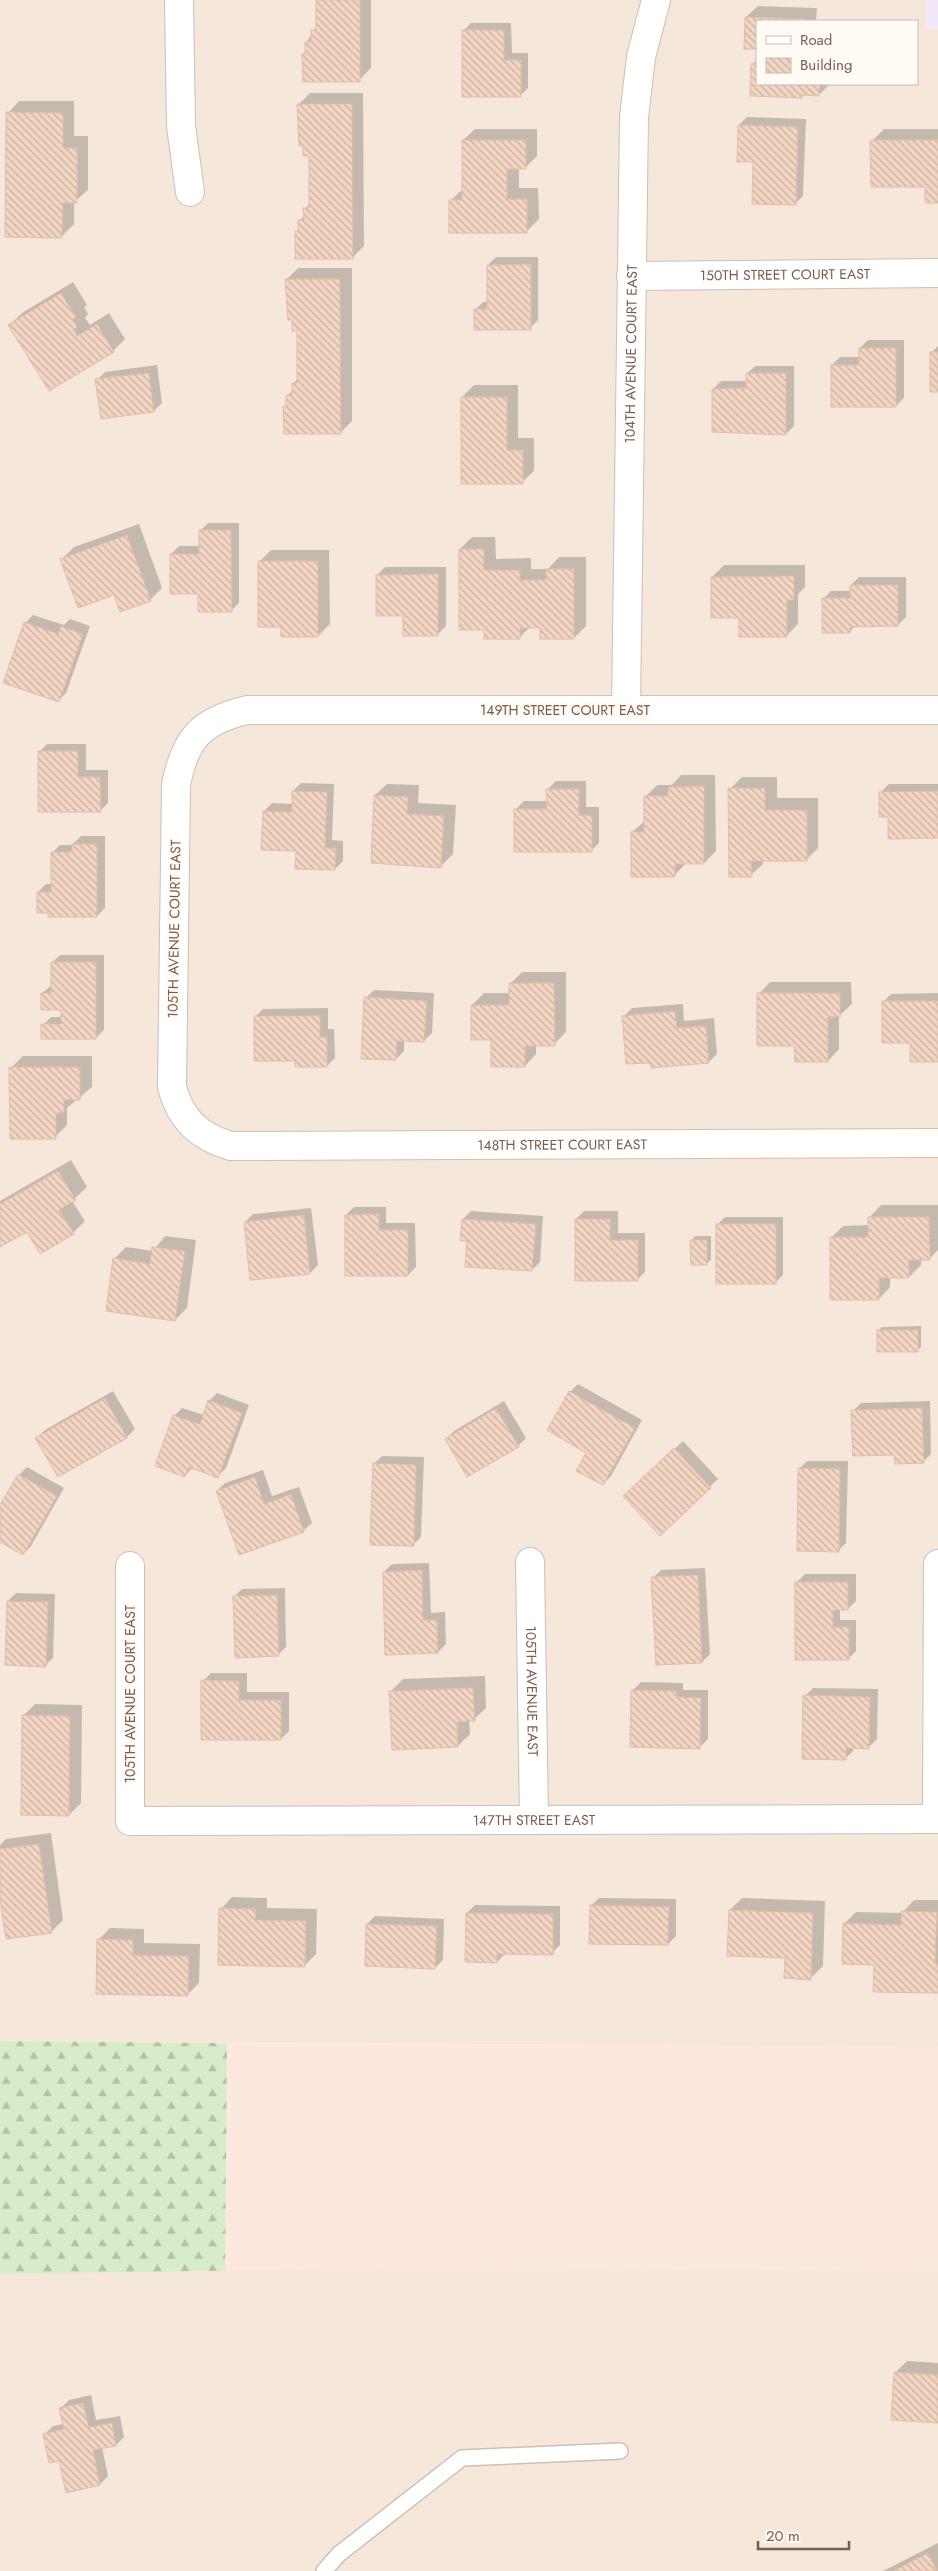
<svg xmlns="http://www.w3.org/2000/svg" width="938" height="2571" font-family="Jost,sans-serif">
<defs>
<pattern id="forest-firs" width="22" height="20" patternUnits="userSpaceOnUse" patternTransform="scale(1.25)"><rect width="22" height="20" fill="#d8ecc9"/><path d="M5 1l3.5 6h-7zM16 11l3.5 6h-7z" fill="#b4c2a5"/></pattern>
<pattern id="building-back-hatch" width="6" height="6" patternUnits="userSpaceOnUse" patternTransform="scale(1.25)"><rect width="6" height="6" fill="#f3d5c3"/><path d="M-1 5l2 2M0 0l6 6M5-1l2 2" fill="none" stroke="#cab0a1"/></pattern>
</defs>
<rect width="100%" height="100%" fill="#fdf6ec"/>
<!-- residential -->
<g fill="#f5e8da" fill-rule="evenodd">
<path d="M0 0H925L926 29H938V2047L0 2041ZM757 21H917V84H757Z"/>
<path d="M938 2270V2571H0V2274L225 2271Z"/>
</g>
<!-- commercial -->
<path fill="#fde8e0" d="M227 2043 938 2047V2270L225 2271Z"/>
<!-- education -->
<path fill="#f3e8fa" d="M925 0H938V29H926Z"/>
<!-- forest -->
<path fill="url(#forest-firs)" d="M0 2041 227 2043 225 2271 0 2274Z"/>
<!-- shadow -->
<g fill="#0003">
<path d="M317 0H371V68L359 80 304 55 306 52V43L317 25Z"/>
<path d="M758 6 817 8 816 21H757L746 17Z"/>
<path d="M471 23H511L512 53H528V88L520 96 463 31Z"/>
<path d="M757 60V84H830L819 95 805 94 802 97 752 95 753 64Z"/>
<path d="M310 93H363L364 246 352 258 296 232 299 229V221L305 215V209L310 203V155L300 132H298V105Z"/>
<path d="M19 101H74V136H88V190L74 202V224L62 236 8 113Z"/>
<path d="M747 117 806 119 803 196 795 204 754 161 739 125Z"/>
<path d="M475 129H537V156L525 168H519V188H538L539 219 527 231 450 201 463 189V140Z"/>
<path d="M884 129H938V201L926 185 872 141Z"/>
<path d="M496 257H538V320L530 328 475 310 483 302H488V265Z"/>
<path d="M298 268H352V421L340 433 284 407 287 404V396L293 390V384L298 378V330L289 307H287L286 280Z"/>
<path d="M73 282 87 305 84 307 88 314 85 318 90 325 109 313 125 339 113 351 10 325 22 313Z"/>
<path d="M868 340H904V398L896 406 832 365 840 357H860V348Z"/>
<path d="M938 346V390L931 353Z"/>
<path d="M157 365 162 403 154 411 97 380 105 372Z"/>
<path d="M755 366H794V426L786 434 713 389 721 381H747V374Z"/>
<path d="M474 385H518V438H534V471L522 482 462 397Z"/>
<path d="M208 523H239V603L231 611 199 592 171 554 179 546H200V531Z"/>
<path d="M139 524 162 588 150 600 115 593 62 559 74 547Z"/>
<path d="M472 537H495L496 559 531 558V569H548L559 557H586V626L574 638 541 627H530L519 638 485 628 460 549Z"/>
<path d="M271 550H329L330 624 318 636 283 625 259 562Z"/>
<path d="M724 565H805V587L798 594V624L786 636 740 617 712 577Z"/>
<path d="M385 567H446V626L438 634 404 615 377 575Z"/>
<path d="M859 577H906V617L898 625H856L850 631 823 599 831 591H851V585Z"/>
<path d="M33 615 64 625 70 619 90 626 66 693 58 701 25 623Z"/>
<path d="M47 744H86V770H108V803L100 811 39 752Z"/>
<path d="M681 775H715L716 851 704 863H686L674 876 632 832 645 821V797L657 785H672Z"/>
<path d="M742 777H777V798H818V848L806 860H763V864L751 875 730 789Z"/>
<path d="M556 781H586V807H599V843L591 851 516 809 524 801H548V789Z"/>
<path d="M301 783 334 784 332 840 343 841V861L335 869 297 850 264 811 272 803 293 804V791Z"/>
<path d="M387 784 419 785 418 803 456 805 453 854 441 866 375 795Z"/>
<path d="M889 784H938V837L890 815 881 792Z"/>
<path d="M81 836H105V908L97 916 49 912 38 892 46 884H52V853L60 845H72Z"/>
<path d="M60 955H104V1030L96 1038 43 1025 51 1017H62V1009L42 993 52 985V963Z"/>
<path d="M522 972H566V1032L554 1044H536V1054L525 1066 493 1039 472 1005 484 993H510V984Z"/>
<path d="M770 982H851L852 1004 839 1016V1049L828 1061 796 1045 759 994Z"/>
<path d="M374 990 434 993 432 1033 424 1041 404 1040V1051L396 1059 366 998Z"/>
<path d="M938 993V1061L911 1042 883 1002 891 994Z"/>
<path d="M683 1004 684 1021 714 1018 717 1054 709 1062 651 1061 624 1016 632 1008Z"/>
<path d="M328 1008V1029H334L335 1058 327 1066 255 1017 263 1009Z"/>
<path d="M23 1056H92V1087L67 1108V1125L55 1137 11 1068Z"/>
<path d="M71 1160 87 1187 72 1201 85 1221 73 1233 28 1230 0 1246V1201Z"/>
<path d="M881 1205H938V1250L929 1259H921V1265L909 1277H890V1287L879 1299 831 1238 843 1226 870 1225V1217Z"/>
<path d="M354 1207H386V1223H415L416 1267 408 1275 346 1215Z"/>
<path d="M311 1208 318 1265 310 1273 245 1222 253 1214Z"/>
<path d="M471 1211 543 1216 540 1262 532 1270 469 1240 463 1219Z"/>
<path d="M584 1211H618V1233H645V1272L637 1280 576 1219Z"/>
<path d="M725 1217H783V1275L775 1283 717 1225Z"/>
<path d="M165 1236 196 1240 187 1308 175 1320 114 1259 126 1247 153 1251Z"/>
<path d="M695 1236H711V1260L707 1263 692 1240Z"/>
<path d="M921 1326V1347L917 1351 878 1331 882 1327Z"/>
<path d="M578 1384 642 1420 611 1476 603 1484 570 1392Z"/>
<path d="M113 1391 135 1429 127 1437 58 1475 37 1438 45 1430Z"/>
<path d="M217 1393 249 1405 226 1468 218 1476 193 1467 185 1476 174 1416 182 1408 204 1415 209 1401Z"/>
<path d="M504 1401 526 1438 518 1446 446 1439 454 1431Z"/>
<path d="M930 1401 931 1454 923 1462 896 1454 853 1411 861 1403Z"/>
<path d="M683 1441 718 1479 660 1534 633 1488Z"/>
<path d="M382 1456 424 1457 421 1537 413 1545 374 1464Z"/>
<path d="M807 1461H848L846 1543 838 1551 799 1469Z"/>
<path d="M27 1467 64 1488 31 1546 23 1554 0 1541V1507L19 1475Z"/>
<path d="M263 1470 272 1496 299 1487 312 1523 304 1530 240 1554 217 1491 225 1483Z"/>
<path d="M429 1563 431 1613 445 1612 446 1644 438 1652 384 1572 392 1564Z"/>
<path d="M705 1568 710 1654 702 1662 653 1578 661 1570Z"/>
<path d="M805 1574H856V1601L848 1609H840V1620H856V1651L848 1659 797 1582Z"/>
<path d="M285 1588 286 1647 278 1655 234 1597 242 1589Z"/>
<path d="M16 1593 55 1594 53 1658 45 1666 8 1601Z"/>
<path d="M211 1673H247V1692H289V1731L281 1739 203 1681Z"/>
<path d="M485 1676 486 1708 474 1719 469 1720 470 1734 458 1746 391 1691 403 1679Z"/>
<path d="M641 1682 683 1683V1690H708V1739L700 1747 633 1690Z"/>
<path d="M813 1688 878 1689 877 1739 869 1747H853V1751L845 1759 805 1696Z"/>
<path d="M35 1704 82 1705 81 1803 69 1815 23 1716Z"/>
<path d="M51 1833 63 1920 51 1932 0 1891V1845L6 1839Z"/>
<path d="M232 1897 267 1898V1908L317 1909 316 1954 304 1966 221 1909Z"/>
<path d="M599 1898 676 1899V1936L668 1944 591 1906Z"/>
<path d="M742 1898 825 1901 823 1966 811 1978 730 1910Z"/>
<path d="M914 1900H938V1992L875 1964 844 1924 856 1912 902 1913Z"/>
<path d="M475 1905 560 1906V1945L552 1953 505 1954 497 1962 467 1913Z"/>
<path d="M375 1916 444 1919 443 1960 435 1968 367 1924Z"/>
<path d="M110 1928 144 1929V1943L200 1944 199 1983 187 1995 98 1940Z"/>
<path d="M907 2361 938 2363V2422L895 2373Z"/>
<path d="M91 2395 96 2420 120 2416 124 2437 116 2445 102 2447 108 2476 100 2484 60 2460 45 2434 53 2426 64 2424 61 2408 69 2400Z"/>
<path d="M938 2543V2571H883Z"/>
</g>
<!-- building -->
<g fill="url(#building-back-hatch)" stroke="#e6bba3">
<path d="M316 0H360V82H303L302 54H305V42H311V30H316Z"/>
<path d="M745 17 806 19 805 21H757V49H744Z"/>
<path d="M462 30H504V60H521V97H462Z"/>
<path d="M751 64H757V84H820L819 96 802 95V98L750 96Z"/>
<path d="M297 104H352L353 259H295V231H298V220H304L303 208H309V156H303V146H299Z"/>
<path d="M6 112 63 113V148H77V203H63L62 238 5 237Z"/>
<path d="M738 125 798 127 796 205 752 204 753 162H737Z"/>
<path d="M462 140H526V169H507V199H527V233H449V200H462Z"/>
<path d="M870 140H938V203H925V187H871Z"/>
<path d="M531 264V330H474V309H487V265Z"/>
<path d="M285 279H340L341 434H284L283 406H286V395H292V383H297V331H292V320H288Z"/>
<path d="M61 293 76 317 73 319 77 327 74 330 77 336 97 324 114 352 49 391 8 325Z"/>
<path d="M859 348H896V407H831V365H859Z"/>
<rect x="930" y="352" width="8" height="40"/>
<path d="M149 373 154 412 101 419 95 379Z"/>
<path d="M746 373H786V435L712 432V389L746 388Z"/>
<path d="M461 397H507V450H523V484H461Z"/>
<path d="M199 530H231L232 612H198V594H170V554H199Z"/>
<path d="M127 535 151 601 120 612 114 595 78 608 60 559Z"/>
<path d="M459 549H484V570H520V580H546V569H574V639H540V628H520V639H484V630H459Z"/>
<path d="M258 561H318V637H281V627H258Z"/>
<path d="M438 574V636H403V616H376V575Z"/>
<path d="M794 576V600H787V637H739V618H711V577Z"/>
<path d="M850 585H898V626L850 627V633H822V598H850Z"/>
<path d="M24 622 58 634 61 626 83 634 59 702 3 683Z"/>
<path d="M38 751H78V777H100L101 812H38Z"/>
<path d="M704 786V864H675V877H631V832H644V796H668V787Z"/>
<path d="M728 788H765V810H807V861H751L752 877H729Z"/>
<path d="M546 789H579V815H592V852H514V809H547Z"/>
<path d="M292 791 327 792 325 848H336L335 870 295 869 296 851 261 850 263 811 292 812Z"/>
<path d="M938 791V838L888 839V817H879V792Z"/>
<path d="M374 795 408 797 407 814 444 816 441 868 371 863Z"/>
<path d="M72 844H97V917H48V913H37V892H51V852H72Z"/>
<path d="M51 962H96V1039H41V1024H61V1010H41V993H51Z"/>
<path d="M509 983H554L555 1046H525V1067H491V1040H471V1005H509Z"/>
<path d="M757 993H840V1017H828V1062H795L794 1046H757Z"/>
<path d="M364 997 427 1001 424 1042 397 1041 396 1060 361 1059Z"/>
<path d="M882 1001H938V1062H910V1043H882Z"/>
<path d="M675 1011 677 1028 706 1026 709 1063 651 1068 650 1063 626 1064 622 1016Z"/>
<path d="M254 1016H320V1037H327V1067H295V1061H254Z"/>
<path d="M9 1067H80V1100H64V1113H56V1139H10Z"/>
<path d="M58 1171 76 1200 59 1210 74 1234 40 1254 27 1232 0 1247V1204Z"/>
<path d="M379 1214V1230H408V1276H345V1215Z"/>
<path d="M304 1215 310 1274 250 1280 244 1222Z"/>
<path d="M868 1217H929L930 1260H909V1278H879V1300H830V1237H868Z"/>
<path d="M462 1219 536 1224 532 1271 465 1267 467 1241H460Z"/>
<path d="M575 1219H610V1240H638V1281H575Z"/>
<rect x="716" y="1224" width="60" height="60"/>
<path d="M690 1240H707V1265H691Z"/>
<path d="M152 1247 185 1251 175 1321 106 1311 113 1258 150 1264Z"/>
<rect x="877" y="1330" width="41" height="22"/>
<path d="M569 1391 635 1428 603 1485 576 1471 586 1453 547 1430Z"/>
<path d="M105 1398 127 1438 58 1477 35 1438Z"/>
<path d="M208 1400 242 1413 218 1478 189 1467 185 1477 155 1466 173 1415 200 1424Z"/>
<path d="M496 1408 519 1447 467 1477 445 1439Z"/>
<path d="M922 1408 924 1463 895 1464 894 1455 853 1456 851 1410Z"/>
<path d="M674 1448 711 1488 660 1536 623 1496Z"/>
<path d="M373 1463 416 1465 414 1546 370 1545Z"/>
<path d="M798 1468 840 1469 839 1552 797 1551Z"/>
<path d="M18 1474 57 1496 23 1555 0 1542V1505Z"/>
<path d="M255 1477 264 1504 291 1494 304 1532 239 1555 216 1491Z"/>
<path d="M422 1570 423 1620H437L438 1653 385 1655 383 1572Z"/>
<path d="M698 1575 702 1663 656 1665 651 1577Z"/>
<path d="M795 1582H848V1610H833V1627H849V1660H795Z"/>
<path d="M277 1595 279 1656 235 1658 233 1596Z"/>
<path d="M7 1601 48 1602 46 1667 5 1665Z"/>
<path d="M201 1680 239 1681V1700H281V1740H201Z"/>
<path d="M473 1688 475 1721 457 1722 458 1747 392 1750 389 1691Z"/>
<path d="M631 1690 676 1691V1697L701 1698 700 1749 630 1747Z"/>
<path d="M803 1695 870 1697 869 1749 846 1748V1760L802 1759Z"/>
<path d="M22 1715 70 1716 69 1816 21 1815Z"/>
<path d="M39 1844 52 1933 6 1939 0 1900V1849Z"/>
<path d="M590 1905 669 1907 668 1945 589 1944Z"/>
<path d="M219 1908 256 1909 255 1920 306 1921 305 1967 218 1965Z"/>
<path d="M729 1910 813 1913 811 1980 784 1978 785 1958 727 1956Z"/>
<path d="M901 1911 937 1912 935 1964H938V1993L873 1992 874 1965 842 1964 843 1923 901 1925Z"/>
<path d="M466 1913 553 1914V1955L497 1954V1963L465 1962Z"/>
<path d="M366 1924 437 1926 435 1969 365 1966Z"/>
<path d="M97 1939 133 1940V1955L189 1956 188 1996 96 1994Z"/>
<path d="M894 2372 938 2375V2423L891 2420Z"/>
<path d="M83 2403 89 2427 112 2423 116 2446 93 2450 100 2485 66 2493 59 2461 49 2463 43 2434 64 2429 59 2408Z"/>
<path d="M928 2553 937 2571H893Z"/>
</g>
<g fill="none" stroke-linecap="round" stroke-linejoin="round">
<!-- service casing -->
<g stroke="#d1beb0" stroke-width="18">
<path id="service" d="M324 2571 339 2554 462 2458 620 2451"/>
</g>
<!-- minor casing -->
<g stroke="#d1beb0" stroke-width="30">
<g id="minor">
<path d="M179 0 181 126 190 192"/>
<path id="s1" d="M631 276 938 273"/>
<path id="s2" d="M626 710 634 117 641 57 656 0"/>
<path id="s3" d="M938 710H247C201 721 185 738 176 785L172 1087C180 1119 199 1137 231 1146L938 1143"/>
<path id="s4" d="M530 1562 534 1820"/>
<path id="s5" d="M130 1566V1821L938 1819"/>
<path d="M937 1819 938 1564"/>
</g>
</g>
<!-- service -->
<use href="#service" stroke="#fff" stroke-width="15"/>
<!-- minor -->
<use href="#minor" stroke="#fff" stroke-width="28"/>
</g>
<g text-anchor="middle" stroke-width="4.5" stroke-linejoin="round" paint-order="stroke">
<!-- street labels -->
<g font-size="14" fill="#7a5c4d" stroke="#fffaf3">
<text dy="5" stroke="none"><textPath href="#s1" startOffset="154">150TH STREET COURT EAST</textPath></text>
<text dy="5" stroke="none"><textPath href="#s2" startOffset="356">104TH AVENUE COURT EAST</textPath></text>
<text x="565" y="715">149TH STREET COURT EAST</text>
<text transform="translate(174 929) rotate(-89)" y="5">105TH AVENUE COURT EAST</text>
<text dy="5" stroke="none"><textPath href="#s3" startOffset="1524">148TH STREET COURT EAST</textPath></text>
<text dy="5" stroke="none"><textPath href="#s4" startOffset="129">105TH AVENUE EAST</textPath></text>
<text transform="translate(130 1694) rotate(-90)" y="5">105TH AVENUE COURT EAST</text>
<text dy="5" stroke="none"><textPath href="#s5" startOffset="659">147TH STREET EAST</textPath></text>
</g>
</g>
<!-- legend -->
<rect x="756" y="20" width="162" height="65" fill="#fffaf3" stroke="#cabbb1"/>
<rect x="766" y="36" width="25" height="8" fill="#ffffff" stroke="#cabbb1"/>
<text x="800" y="45" font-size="15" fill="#7a5c4d">Road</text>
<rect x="766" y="58" width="25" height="15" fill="url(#building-back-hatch)" stroke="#cabbb1"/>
<text x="800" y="70" font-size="15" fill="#7a5c4d">Building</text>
<!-- scale -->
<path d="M758 2541v8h91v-8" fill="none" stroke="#7a5c4d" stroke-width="2.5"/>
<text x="766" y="2541" font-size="15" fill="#7a5c4d" stroke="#fffaf3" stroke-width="4" paint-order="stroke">20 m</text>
</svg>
